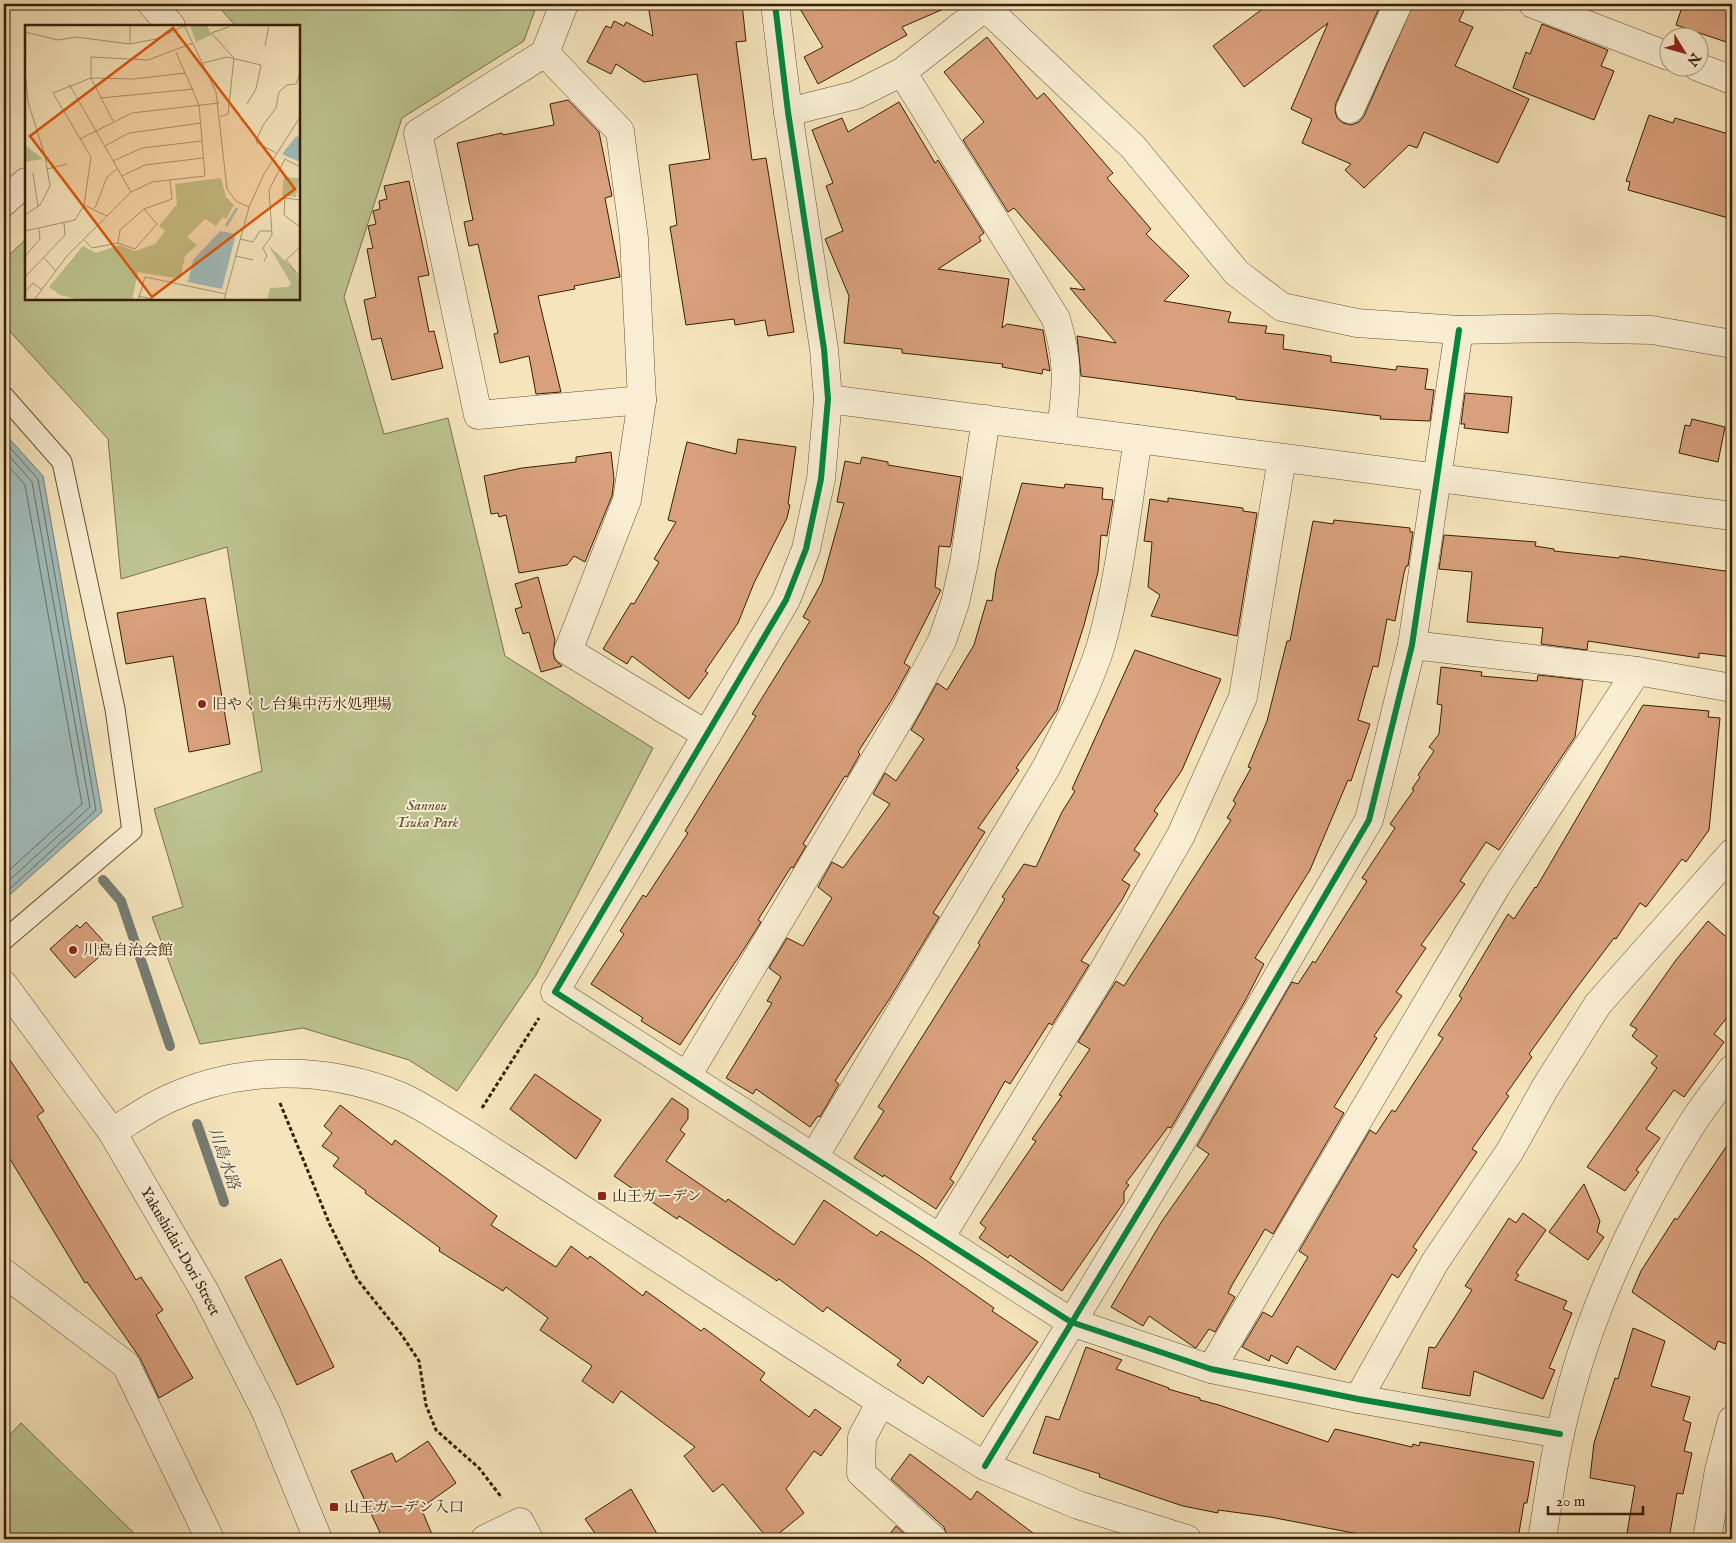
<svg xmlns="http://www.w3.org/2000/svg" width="1736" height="1543" font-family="'IM FELL English','Noto Serif JP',serif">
<rect width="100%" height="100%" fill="#f6e5bc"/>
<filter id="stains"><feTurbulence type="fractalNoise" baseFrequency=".004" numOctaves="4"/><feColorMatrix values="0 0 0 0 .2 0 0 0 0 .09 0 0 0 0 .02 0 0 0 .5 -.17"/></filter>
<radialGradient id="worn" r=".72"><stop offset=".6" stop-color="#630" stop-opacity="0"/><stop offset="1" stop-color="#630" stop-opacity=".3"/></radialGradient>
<!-- green -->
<g fill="#bdc48f" stroke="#7a724b">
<path d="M216 4H537L524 41 402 118 344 297 384 434 448 418 505 656 653 748 536 975 457 1091 409 1060 303 1028 200 1044 152 917 183 907 154 809 262 771 227 547 121 579 108 439 4 325V260L26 239V299H299V26H236Z"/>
<path d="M21 1423 138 1537 136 1539H4V1441Z"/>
</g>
<!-- water -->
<path fill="#a1bcbb" stroke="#767d73" d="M4 433 43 476 102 812 4 900Z"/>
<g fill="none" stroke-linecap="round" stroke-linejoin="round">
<!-- shore -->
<g stroke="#6c6e61" stroke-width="1">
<path d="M4 441 38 479 96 810 4 894"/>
<path d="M4 450 32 482 90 807 4 885"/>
<path d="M4 461 25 485 82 804 4 875"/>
</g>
<!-- stream -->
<g stroke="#767d73" stroke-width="10">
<path d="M103 880 121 901 170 1046"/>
<path d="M197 1124 224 1202"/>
</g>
</g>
<!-- building -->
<g fill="#d8a07c" stroke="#361f07">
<path d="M648 4H742L746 41 736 42 752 160 766 158 794 332 768 336 765 320 735 325 734 319 686 325 670 227 677 225 669 165 710 159 697 74 644 82 616 64 611 74 587 62 604 29 606 26 611 28 614 21 624 26 626 22 653 36Z"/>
<path d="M797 4H955L902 27 907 35 818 84 804 57 823 47Z"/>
<path d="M1269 4H1381L1336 103 1335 111 1337 118 1343 123 1351 125 1359 122 1364 116 1413 4H1467L1459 21 1473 27 1455 66 1529 99 1498 163 1424 132 1417 148 1409 145 1364 188 1345 170 1351 164 1302 143 1312 119 1291 109 1328 23 1244 87 1213 46Z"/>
<path d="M1683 4H1732V44L1676 25Z"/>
<path d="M1542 24 1608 50 1601 66 1614 71 1594 120 1513 88 1526 52 1530 54Z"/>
<path d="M987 37 1037 99 1044 93 1113 173 1107 178 1151 229 1146 234 1189 276 1164 301 1231 312 1228 322 1267 326 1265 333 1284 335 1283 349 1331 356V362L1396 370 1397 366 1428 369 1425 389 1434 390 1430 421 1380 419 1381 416 1236 399V397L1194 391 1081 376 1077 336 1116 343 1070 288 1085 290 1014 208 1008 212 963 140 984 122 944 72Z"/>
<path d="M568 100 599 132 612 196 605 198 620 277 574 286 575 289 538 296 561 392 536 394 529 356 500 363 494 334 498 333 478 244 469 246 464 222 473 220 457 143 502 133 503 135 554 125 550 104Z"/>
<path d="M899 102 935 163 938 160 984 233 979 237 981 241 938 269 1009 279 1002 328 1007 324 1043 330 1050 371 1043 369 1042 374 1002 367 1003 364 902 353V349L844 343 849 296 825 239 843 231 826 186 833 183 812 130 842 118 848 132Z"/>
<path d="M1649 115 1673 123 1675 118 1732 135V219L1628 190 1630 182 1626 181Z"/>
<path d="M409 181 429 275 418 277 429 332 434 331 443 368 392 380 381 338 372 340 364 300 376 297 367 249 373 248 368 226 376 224 373 211 380 209 379 201 387 199 384 186Z"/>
<path d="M1465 393 1512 397 1508 433 1464 428 1465 424H1461Z"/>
<path d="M1692 419 1725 427 1718 462 1679 453 1685 425 1690 426Z"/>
<path d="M738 439 796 447 788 504 790 505 787 518 754 583 738 623 705 671 708 673 689 699 632 656 627 664 603 649 631 603 634 604 659 562 654 559 676 522 668 520 687 442 736 454Z"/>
<path d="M611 452 614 479 612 496 585 562 574 556 567 565 519 573 506 515 499 517 498 513 491 514 484 476 522 468 576 462V457Z"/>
<path d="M862 457 888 462V465L961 477 951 543 950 547 939 546 935 587 941 590 904 663 910 667 893 698 858 752 860 754 847 777 845 776 803 844 806 846 793 868 791 867 758 920 761 922 744 949 680 1045 641 1021 643 1018 591 984 624 934 620 931 643 895 646 897 688 833 685 831 756 716 752 714 810 621 803 617 822 582 844 503 837 502 845 461 860 464Z"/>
<path d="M1022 483 1064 488 1065 484 1103 488 1102 499 1113 500 1107 536 1101 535 1098 572 1084 625 1057 710 1016 768 1019 770 978 828 985 832 933 913 939 917 890 998 835 1081 839 1084 820 1117 818 1116 810 1127 756 1089 753 1094 726 1078 772 1003 767 1001 781 977 769 968 787 938 803 946 832 898 818 887 832 862 843 868 890 804 873 794 885 773 896 781 924 739 911 730 937 683 947 690 974 645 987 600 992 601 996 571Z"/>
<path d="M1168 498 1243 508V511L1257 513 1237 636 1151 616 1160 595 1148 587 1152 542 1144 541 1150 499 1168 502Z"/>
<path d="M1334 520 1410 528V532H1413L1408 566H1406L1404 573 1395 621 1387 619 1378 667 1373 666 1358 720 1370 724 1351 781 1348 780 1310 870 1255 958 1264 964 1245 1001 1171 1128 1168 1127 1126 1183 1129 1185 1124 1192V1202L1062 1291 1010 1255 1008 1258 979 1238 986 1228 980 1223 1036 1141 1032 1139 1062 1096 1059 1095 1090 1049 1078 1042 1116 981 1124 986 1231 820 1227 818 1236 803 1233 801 1251 768 1248 767 1267 721 1287 641H1290L1313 521 1333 524Z"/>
<path d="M1444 535 1536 542 1535 546 1554 549V551L1619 558 1620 556 1732 572V657L1699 653V658L1588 641 1587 650 1541 644 1543 628 1467 622 1472 572 1439 569Z"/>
<path d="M538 577 555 640 553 653 555 660 562 666 541 672 529 632 523 634 515 609 522 607 515 584Z"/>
<path d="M205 598 230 744 189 752 173 656 126 664 117 613Z"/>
<path d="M1135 650 1221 679 1182 770 1154 811 1158 814 1134 850 1140 854 1122 880 1130 885 1122 900 1081 961 1089 965 1052 1025 1049 1023 1010 1084 1005 1081 950 1179 954 1182 936 1209 884 1175 883 1177 854 1158 884 1111 878 1107 980 945 978 943 1005 899 1002 897 1024 864 1036 867 1062 812 1075 791 1072 789Z"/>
<path d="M1441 667 1482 672 1481 676 1537 681 1538 675 1583 680 1575 737 1499 850 1486 842 1460 881 1465 884 1421 945 1426 948 1396 992 1402 996 1374 1036 1377 1038 1334 1107 1344 1113 1273 1234 1265 1229 1232 1285 1228 1293 1235 1297 1215 1332 1209 1329 1196 1348 1194 1347 1149 1316 1143 1326 1111 1307 1162 1221 1209 1154 1197 1146 1292 982 1298 984 1313 961 1315 963 1367 881 1362 878 1395 828 1390 824 1414 790 1412 789 1420 777 1418 775 1434 751 1429 747 1439 734 1442 705 1437 704Z"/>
<path d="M1643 705 1709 711 1708 717 1720 718 1709 830 1686 862 1682 859 1646 907 1640 903 1616 939 1614 938 1572 994 1529 1054 1532 1057 1506 1094 1509 1096 1472 1149 1477 1152 1413 1247 1417 1250 1398 1278 1392 1274 1335 1370 1297 1346 1287 1364 1271 1355 1269 1361 1242 1347 1263 1312 1272 1317 1308 1257 1299 1251 1370 1130 1376 1134 1392 1110 1395 1112 1438 1046 1443 1038 1438 1035 1462 998 1459 996 1508 914 1514 919 1535 887 1536 888Z"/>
<path d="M1708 921 1732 942V1011L1714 1034 1724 1042 1684 1097 1674 1090 1646 1129 1660 1138 1636 1170 1639 1172 1625 1191 1587 1167 1657 1068 1651 1063 1657 1056 1632 1036 1637 1029 1630 1025 1676 960Z"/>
<path d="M86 922 105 943 95 951 99 957 75 978 50 949 77 925 80 928Z"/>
<path d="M4 1051 44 1111 37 1116 136 1280 141 1277 163 1310 156 1315 193 1378 159 1398 140 1358 87 1282 85 1283 4 1149Z"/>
<path d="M535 1074 601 1120 576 1159 510 1109Z"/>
<path d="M672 1098 688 1109V1119L680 1130 685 1134 666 1161 726 1202 728 1199 794 1245 824 1200 877 1236 881 1231 920 1256 994 1308 992 1311 1038 1342 983 1417 928 1376 923 1384 897 1365 901 1360 827 1307 823 1312 779 1279 777 1281 679 1216 677 1219 614 1176Z"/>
<path d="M340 1105 392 1145 395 1140 497 1216 491 1225 556 1267 571 1246 588 1259 590 1256 643 1296 646 1291 701 1331 704 1328 765 1373 760 1380 809 1417 815 1409 841 1428 821 1456 814 1451 786 1489 804 1513 772 1539H768L723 1484 713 1492 684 1456 695 1447 621 1391 613 1403 582 1381 592 1366 540 1330 548 1318 506 1287 503 1291 439 1251 440 1248 365 1193 366 1191 333 1166 339 1158 322 1146 332 1133 324 1126Z"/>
<path d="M1732 1138V1346L1718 1341 1715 1350 1632 1292 1641 1271 1675 1218 1677 1220Z"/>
<path d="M1584 1184 1600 1221 1597 1232 1604 1237 1588 1260 1549 1232Z"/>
<path d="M1523 1213 1546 1230 1516 1273 1519 1275 1515 1280 1567 1301 1563 1309 1572 1313 1549 1368 1555 1370 1543 1399 1474 1371 1470 1396 1422 1388 1429 1347 1435 1348 1472 1290 1465 1286 1509 1218 1516 1223Z"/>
<path d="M281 1259 334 1367 297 1385 245 1277Z"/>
<path d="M1633 1328 1665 1341 1651 1386 1690 1397 1683 1420 1691 1423 1684 1451 1692 1453 1683 1494 1677 1493 1669 1539H1626L1635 1486 1590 1478 1594 1443 1615 1378 1618 1379Z"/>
<path d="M1086 1347 1122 1360 1116 1369 1169 1388 1168 1389 1200 1398V1400L1219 1405 1328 1442 1335 1429 1412 1447 1413 1444 1419 1446 1420 1442 1534 1462 1527 1503H1524L1518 1539H1494L1471 1536 1470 1539H1385L1270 1517 1218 1510V1513L1183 1506 1150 1495 1099 1477 1100 1474 1033 1453 1046 1416 1059 1420Z"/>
<path d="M428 1441 456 1483 421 1508 434 1539H383L351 1471 392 1453 396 1462Z"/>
<path d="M910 1454 971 1500 977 1491 1041 1539H948L944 1527 891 1479Z"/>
<path d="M631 1489 660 1539H599L585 1519Z"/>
<path d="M896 1526 910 1539H886Z"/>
</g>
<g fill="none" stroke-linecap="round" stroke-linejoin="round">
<!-- service casing -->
<g stroke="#665034" stroke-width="21">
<path id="service" d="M4 396 62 462 115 709 132 831 4 940"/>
</g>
<!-- minor casing -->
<g stroke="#665034" stroke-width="29">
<g id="minor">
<path d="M152 4 171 26"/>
<path d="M564 4 545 53 418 133 478 415 642 400"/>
<path d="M775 4 788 112 824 349 828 399 821 479 806 549 786 600 555 992 1071 1322 1211 1369 1358 1399 1560 1434"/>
<path d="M982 4 1133 147 1237 273 1282 307 1357 323 1459 330 1554 328 1652 330 1732 344"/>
<path d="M545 53 620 131 634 238 642 400 627 500 568 651 707 735"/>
<path d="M902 72 1056 319C1069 361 1067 386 1061 429"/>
<path d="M1350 109 1398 4"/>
<path d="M788 112 856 95 902 72 984 8"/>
<path d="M4 202 26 182"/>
<path d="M828 399 1732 516"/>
<path d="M1412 645 1637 671 1732 688"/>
<path d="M687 1076 907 706 942 641 955 603 964 563 986 419"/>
<path d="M814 1157 1047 766C1067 726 1088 687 1101 645 1120 578 1127 508 1138 439"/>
<path d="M940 1238 1097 982 1181 835 1243 697 1282 458"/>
<path d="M4 1273 126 1365 210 1539"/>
<path d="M1211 1369 1497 885 1637 671"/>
<path d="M1358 1399 1435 1262 1510 1151 1545 1088 1598 1004 1732 853"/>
<path d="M881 1402 862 1437 861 1473 933 1539"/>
<path d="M985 1466 1187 1132 1369 820 1412 645 1459 330"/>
<path d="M485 1539 520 1522 529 1539"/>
<path d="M1542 1539C1548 1504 1552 1469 1560 1434 1583 1326 1631 1221 1690 1127 1702 1107 1718 1088 1732 1069"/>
<path d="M1707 1539 1719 1470 1732 1420"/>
</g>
</g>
<!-- tertiary casing -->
<g stroke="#665034" stroke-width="29">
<g id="tertiary">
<path d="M1533 4 1668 56"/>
<path d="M1698 67 1732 80"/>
<path id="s1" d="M4 985 112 1132 205 1292 266 1412 318 1539"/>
<path d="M112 1132C130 1121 148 1108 168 1099 241 1065 326 1066 400 1096 423 1106 445 1122 466 1134L881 1402 985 1466 1078 1505 1187 1539"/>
</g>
</g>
<!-- path -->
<g stroke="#361f07" stroke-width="3" stroke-dasharray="4 2.5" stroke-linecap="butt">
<path d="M280 1103 330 1225 357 1279 401 1334 419 1361 426 1405 436 1430 479 1468 502 1498"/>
<path d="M482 1108 539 1018"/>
</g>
<!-- service -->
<use href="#service" stroke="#f9eed3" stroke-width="19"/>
<!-- minor -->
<use href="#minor" stroke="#f9eed3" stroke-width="28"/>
<!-- tertiary -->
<use href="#tertiary" stroke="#f9eed3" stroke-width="28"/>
<!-- cycleway casing -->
<g stroke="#f9eed3" stroke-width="9">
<g id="cycleway">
<path d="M775 4 788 112 824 349 828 399 821 479 806 549 786 600 555 992 1071 1322 1211 1369 1358 1399 1560 1434"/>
<path d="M985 1466 1187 1132 1369 820 1412 645 1459 330"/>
</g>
</g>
<!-- cycleway -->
<use href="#cycleway" stroke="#00873e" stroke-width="6"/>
</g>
<!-- markers -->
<g fill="#8f2418" stroke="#f9eed3" stroke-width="2">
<circle cx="202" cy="704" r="5"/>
<circle cx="73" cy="950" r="5"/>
<rect x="597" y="1191" width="10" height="10" rx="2.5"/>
<rect x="329" y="1502" width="10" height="10" rx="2.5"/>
</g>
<g text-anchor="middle" stroke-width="4" stroke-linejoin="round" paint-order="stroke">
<!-- poi labels -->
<g font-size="15" fill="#361f07" stroke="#f9eed3" text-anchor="start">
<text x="212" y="709">旧やくし台集中汚水処理場</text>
<text x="83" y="955">川島自治会館</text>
<text x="612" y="1201">山王ガーデン</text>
<text x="344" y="1512">山王ガーデン入口</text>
</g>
<!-- park labels -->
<g font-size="15" font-style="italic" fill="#5e5130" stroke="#f9eed3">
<text x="427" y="810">Sannou<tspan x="427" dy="17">Tsuka Park</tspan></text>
</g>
<!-- street labels -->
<g font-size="15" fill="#361f07" stroke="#f9eed3">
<text dy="5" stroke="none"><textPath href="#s1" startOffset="320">Yakushidai-Dori Street</textPath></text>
</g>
<!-- water labels -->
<g font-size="16" font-style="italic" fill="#564e3d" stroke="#f9eed3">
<text transform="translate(225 1158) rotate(71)" y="6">川島水路</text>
</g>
</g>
<!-- overview -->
<g transform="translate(25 25)">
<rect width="275" height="275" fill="#f6e5bc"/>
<path d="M165 0H182L186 10 171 17ZM0 120 18 134 0 137ZM259 152 274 153 271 172 257 171ZM196 153 201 172 209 180 201 194 198 192 191 201 180 194 162 212 172 220 160 231 155 254 113 247 107 275H55L35 270 24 262 58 221 71 228 94 220 110 226 130 219 140 206 134 201 152 179 150 159ZM243 220 269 244 275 257V275H242L245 263 264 262 266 258Z" fill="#bdc48f"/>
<path d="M271 111 275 113V137L257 129ZM195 206 211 209 197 264 163 257 168 235Z" fill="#a1bcbb"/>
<path fill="none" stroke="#a1bcbb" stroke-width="2.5" d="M201 201 212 183"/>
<path fill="none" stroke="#a99674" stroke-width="1" d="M159 0 191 67 202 164 211 176 224 182M0 7 33 15 51 12 105 19 131 14 161 0M105 19V1M240 21 244 0M178 38 202 32 236 40 231 64 222 79M0 46 3 77 20 131 25 161 15 180 0 190M44 59 106 167M75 73 169 64M195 92 203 89 209 33 186 8 204 2M88 96 66 53V32L123 35 168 18M55 114 107 88 194 78M80 121 104 108 176 98M251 128 231 117 238 100 251 83 254 67 262 60 271 59 275 49M88 136 117 123 177 116M22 144 42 139M8 148 13 182M97 151 120 140 178 133M275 175 260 173 259 190 275 202M59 180 82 191M70 183 82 152 92 144M0 206 50 195 59 180 66 132 28 68 66 53 108 54 161 48M58 214 67 223 93 218 110 224 132 199 119 184M215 214 228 217 235 206H246M93 218 95 205 119 184 147 174 145 155M275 222 261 235 275 252M0 231 15 214 14 204M211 231 228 235M19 233 31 246M239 236 242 231 238 223 247 210 244 165 260 134 275 142M0 252 40 210 39 198M0 267 8 258 17 265M113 271 132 275M9 275 42 231 106 167 127 157 180 151 174 80 151 27M113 275 120 252 201 269M199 275 224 182 239 149 275 92"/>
<path fill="#df560c" fill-opacity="0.15" stroke="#df560c" stroke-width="2.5" d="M148 3 270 164 127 272 5 111Z"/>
<rect width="275" height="275" fill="none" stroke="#361f07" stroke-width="2.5"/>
</g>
<!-- margin -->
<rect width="1736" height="1543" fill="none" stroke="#f6e5bc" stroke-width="20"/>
<rect x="5" y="5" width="1726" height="1533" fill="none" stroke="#361f07" stroke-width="2.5"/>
<rect x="10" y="10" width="1716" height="1523" fill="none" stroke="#361f07"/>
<!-- north arrow -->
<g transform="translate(1684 52) rotate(127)"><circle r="24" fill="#f9eed3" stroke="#ab9b81"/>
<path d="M0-4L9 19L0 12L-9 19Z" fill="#8f2418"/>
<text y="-8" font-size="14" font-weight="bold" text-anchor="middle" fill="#361f07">N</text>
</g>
<!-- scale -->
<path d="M1548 1506v8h95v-8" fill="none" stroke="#361f07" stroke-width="2.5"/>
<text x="1556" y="1506" font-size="15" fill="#361f07" stroke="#f9eed3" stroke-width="4" paint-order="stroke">20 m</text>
<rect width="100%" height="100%" filter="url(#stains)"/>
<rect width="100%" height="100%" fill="url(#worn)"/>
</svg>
